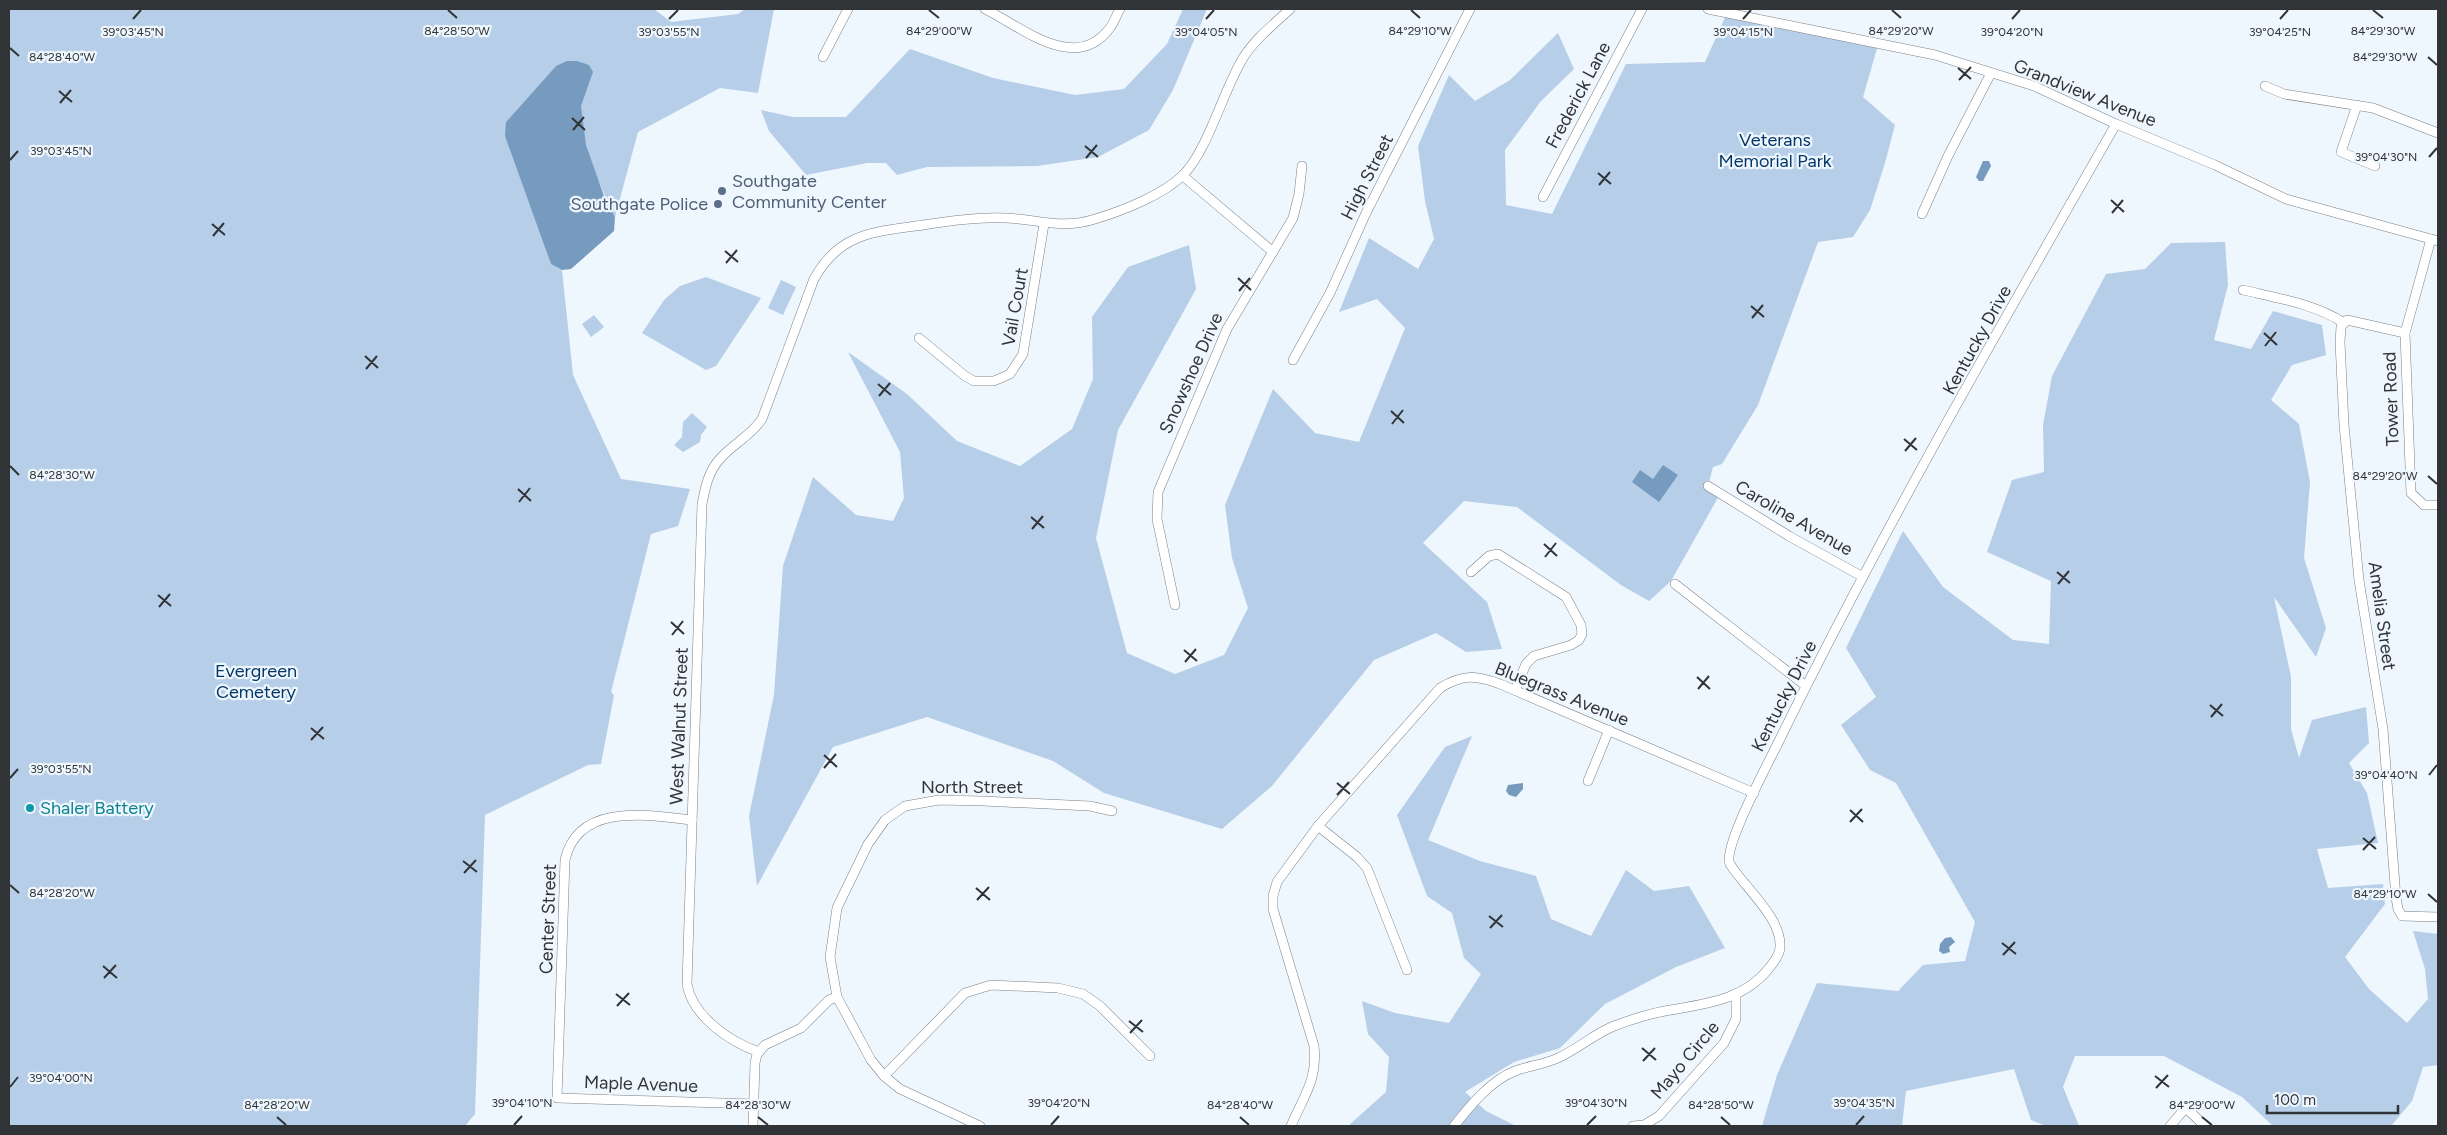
<svg xmlns="http://www.w3.org/2000/svg" width="2447" height="1135" font-family="Figtree,sans-serif">
<rect width="100%" height="100%" fill="#eef6fe"/>
<!-- green -->
<g fill="#b7cee8">
<path d="M9 9H654L671 22 738 14 745 9H774L758 93 720 88 638 132 615 217C600 185 579 143 581 106 582 97 587 88 590 81L556 66 506 122 551 264 562 270 573 375 621 479 690 489 678 526 651 534 611 692 614 695 601 764 588 765 485 815 475 1114 465 1126H9Z"/>
<path d="M1183 9H1207L1173 90 1149 130 1098 157 1037 166 927 167 897 175 886 163H867L806 175 769 131 761 110 793 117H846L910 49 993 78 1075 95 1124 89 1167 44Z"/>
<path d="M1727 13 1878 45 1863 97 1895 125 1885 163 1870 210 1853 237 1818 242 1758 405 1722 464 1713 467 1708 486 1720 494 1671 581 1649 601 1621 585 1517 507 1464 501 1423 543 1487 602 1502 649 1466 652 1436 633 1374 660 1272 786 1222 829 1104 793 1053 761 927 717 833 747 757 886 749 816 774 695 783 566 813 477 856 515 893 521 904 498 900 452 848 352 907 394 957 441 1020 466 1072 429 1093 379 1092 317 1128 267 1189 245 1196 289 1118 430 1096 538 1127 653 1175 674 1224 655 1248 608 1232 558 1225 505 1273 389 1315 433 1359 442 1405 328 1377 299 1339 312 1369 238 1418 269 1434 239 1425 201 1418 146 1449 75 1475 101 1510 80 1558 33 1574 69 1541 101 1505 150 1506 205 1552 214 1626 64 1705 62Z"/>
<path d="M2225 242 2228 285 2214 340 2251 349 2273 311 2322 325 2326 355 2292 365 2271 400 2299 424 2310 482 2304 558 2326 628 2316 657 2274 597 2291 677V729L2299 758 2312 720 2366 707 2369 743 2349 763 2367 793 2378 843 2317 849 2328 888 2383 884 2385 904 2345 957 2369 989 2407 1023 2428 999 2425 969 2413 931 2438 934V1065L2423 1067 2412 1101 2391 1126H2273L2242 1097 2164 1056H2075L2063 1087 2079 1126H2046L2031 1120 2014 1069 1906 1091 1902 1126H1762L1777 1075 1817 983 1898 991 1923 965 1965 961 1975 922 1896 783 1870 770 1841 725 1876 697 1846 648 1903 531 1943 587 2013 640 2049 644 2051 581 1987 552 2012 480 2044 472 2043 425 2052 376 2106 274 2145 269 2171 243Z"/>
<path d="M706 277 761 298 716 366 706 370 642 333 664 300 680 286Z"/>
<path d="M781 280 796 287 783 315 768 308Z"/>
<path d="M594 315 604 327 591 337 582 324Z"/>
<path d="M692 413 707 427 701 435 700 442 683 452 674 445 682 437 683 422Z"/>
<path d="M1472 736 1428 840 1480 861 1536 876 1551 919 1591 936 1626 870 1654 891 1689 886 1725 948 1676 967 1605 1004 1560 1048 1514 1062 1465 1092 1486 1111 1516 1126H1348L1386 1092 1389 1057 1368 1034 1362 1001 1395 1013 1449 1023 1481 974 1464 958 1452 913 1427 896 1397 815 1445 747Z"/>
</g>
<!-- water -->
<g fill="#769bbf">
<path d="M567 61H577L589 65 593 72 581 106 586 145 604 196 615 217 614 231 571 269 562 270 551 264 505 136 506 122 556 66Z"/>
<path d="M1983 161H1989L1991 166 1983 181H1979L1976 177Z"/>
<path d="M1663 465 1678 475 1659 502 1632 482 1640 470 1653 479Z"/>
<path d="M1523 783V789L1516 797 1509 795 1506 791 1508 785Z"/>
<path d="M1951 937 1955 942 1949 947 1950 952 1943 954 1939 951 1940 944 1945 938Z"/>
</g>
<g fill="none" stroke-linecap="round" stroke-linejoin="round">
<!-- minor casing -->
<g stroke="#7a8087" stroke-width="10">
<g id="minor">
<path d="M985 9C1020 26 1075 74 1109 29 1114 24 1116 15 1120 9"/>
<path d="M1708 9 1935 55 2034 86 2116 124 2215 165 2286 199 2438 241"/>
<path d="M823 57 848 9"/>
<path d="M2265 86 2284 94 2373 108 2438 133"/>
<path d="M2357 105 2341 152 2375 166"/>
<path d="M1183 176 1273 252"/>
<path d="M1543 197 1642 9"/>
<path d="M1922 214 1948 156 1991 73"/>
<path d="M2431 239 2405 333 2411 493 2424 505H2438"/>
<path d="M2243 290C2277 298 2315 304 2344 323"/>
<path d="M2344 323 2341 327 2340 342 2344 425 2359 580 2383 729 2396 898 2398 909 2402 916 2438 917"/>
<path d="M2344 323 2347 320 2405 333"/>
<path d="M919 338 965 376 974 381H994L1010 374 1023 354 1044 224"/>
<path d="M1293 360 1330 293 1366 213 1470 9"/>
<path d="M1708 486 1789 536 1863 577"/>
<path d="M1471 572 1489 556 1498 554 1566 597 1581 625 1582 634 1579 640 1571 645 1534 656 1526 664 1515 690"/>
<path d="M1675 584 1806 686"/>
<path d="M1175 605 1157 519 1158 492 1227 329 1293 218 1299 194 1302 166"/>
<path d="M1588 781 1609 730"/>
<path d="M692 820C649 815 578 802 565 860L557 1098 755 1104"/>
<path d="M1318 826 1357 857 1367 868 1407 970"/>
<path d="M759 1052C730 1042 692 1016 687 984L702 504C705 489 708 472 719 460 732 444 750 437 762 419L814 279C840 232 875 232 923 225 950 221 977 217 1005 218 1039 219 1061 230 1095 219 1122 211 1163 195 1183 175 1208 150 1223 91 1243 58 1255 39 1273 25 1290 9"/>
<path d="M884 1076 965 993 991 985 1058 988 1083 994 1100 1006 1150 1056"/>
<path d="M753 1126 755 1063 757 1054 765 1045 801 1028 829 1000 837 997"/>
<path d="M980 1126 900 1089 884 1076 871 1060 837 997 830 957 837 908 868 844 885 820 905 806 939 800 983 801 1090 806 1112 811"/>
<path d="M1291 1126C1303 1097 1318 1080 1314 1046L1273 909V896L1277 882 1318 826 1440 688C1463 674 1475 675 1500 684L1754 793"/>
<path d="M1454 1126C1469 1107 1491 1080 1515 1071 1529 1066 1545 1064 1558 1058 1578 1049 1594 1034 1614 1026 1630 1020 1648 1014 1665 1011 1704 1004 1744 1001 1770 967 1774 962 1780 954 1780 947 1782 918 1744 887 1730 864 1722 848 1770 760 1779 741 1882 531 2000 327 2116 124"/>
<path d="M1633 1126 1644 1125 1659 1116 1724 1043 1736 1019V995"/>
<path d="M2170 1126 2182 1112 2187 1109 2205 1126"/>
</g>
</g>
<!-- minor -->
<use href="#minor" stroke="#fff" stroke-width="9"/>
</g>
<!-- ticks -->
<path fill="none" stroke="#313437" stroke-width="2" d="M448 10 457 18M929 10 939 18M1411 10 1420 18M1892 10 1901 18M2373 10 2383 18M133 19 141 10M669 19 678 10M1206 19 1214 10M1743 19 1751 10M2012 19 2020 10M2280 19 2288 10M10 48 19 56M2428 57 2437 65M1958 68 1971 79M1959 80 1971 67M59 91 72 102M60 103 71 90M572 118 585 130M573 130 584 117M1085 146 1098 157M2429 157 2437 148M1086 158 1097 145M10 160 18 151M1598 173 1611 184M1599 185 1610 172M2111 200 2124 212M2112 213 2123 200M212 224 225 235M213 236 224 223M725 251 738 262M726 263 737 250M1238 278 1251 290M1239 291 1250 278M1751 306 1764 317M1752 318 1763 305M2264 333 2277 345M2265 346 2276 332M365 356 378 368M366 369 377 356M878 384 891 395M879 396 890 383M1391 411 1404 423M1392 424 1403 410M1904 439 1917 450M1905 451 1916 438M10 466 19 475M2428 476 2437 484M518 489 531 501M519 502 530 488M1031 517 1044 528M1032 529 1043 516M1544 544 1557 556M1545 557 1556 543M2057 572 2070 583M2058 584 2069 571M158 595 171 606M159 607 170 594M671 622 684 634M672 635 683 621M1184 650 1197 661M1185 662 1196 649M1697 677 1710 689M1698 689 1709 676M2210 705 2223 716M2211 717 2222 704M311 728 324 739M311 740 323 727M824 755 837 767M824 768 836 754M2429 775 2437 765M10 778 18 769M1337 783 1350 794M1337 795 1349 782M1850 810 1863 822M1850 822 1862 809M2363 838 2376 849M2363 850 2375 837M463 861 477 872M464 873 476 860M10 885 19 893M976 888 990 900M2428 894 2437 902M977 900 989 887M1489 916 1503 927M1490 928 1502 915M2002 943 2016 954M2003 955 2015 942M103 966 117 978M104 978 116 965M616 994 630 1005M617 1006 629 993M1129 1021 1143 1032M1130 1033 1142 1020M1642 1048 1656 1060M1643 1061 1655 1048M2155 1076 2169 1087M10 1087 18 1077M2156 1088 2168 1075M277 1117 286 1125M758 1117 768 1125M1240 1117 1249 1125M1721 1117 1730 1125M2202 1117 2212 1125M514 1125 522 1116M1051 1125 1059 1116M1587 1125 1596 1116M1856 1125 1864 1116"/>
<!-- markers -->
<g fill="#5c6f8a" stroke="#eef6fe" stroke-width="2">
<circle cx="722" cy="191" r="5"/>
<circle cx="718" cy="204" r="5"/>
</g>
<circle fill="#0f9aa8" stroke="#eef6fe" stroke-width="2" cx="30" cy="808" r="5"/>
<g text-anchor="middle" stroke-width="4.5" stroke-linejoin="round" paint-order="stroke">
<!-- street labels -->
<g font-size="18" fill="#313437" stroke="#eef6fe">
<text transform="translate(2085 93) rotate(22)" y="6">Grandview Avenue</text>
<text transform="translate(1578 95) rotate(-62)" y="6">Frederick Lane</text>
<text transform="translate(1367 177) rotate(-63)" y="6">High Street</text>
<text transform="translate(1015 307) rotate(-80)" y="6">Vail Court</text>
<text transform="translate(1977 340) rotate(-61)" y="6">Kentucky Drive</text>
<text transform="translate(1191 373) rotate(-66)" y="6">Snowshoe Drive</text>
<text transform="translate(2391 399) rotate(-92)" y="6">Tower Road</text>
<text transform="translate(1794 518) rotate(30)" y="6">Caroline Avenue</text>
<text transform="translate(2382 616) rotate(82)" y="6">Amelia Street</text>
<text transform="translate(1562 694) rotate(22)" y="6">Bluegrass Avenue</text>
<text transform="translate(1784 696) rotate(-63)" y="6">Kentucky Drive</text>
<text transform="translate(679 726) rotate(-88)" y="6">West Walnut Street</text>
<text x="972" y="793">North Street</text>
<text transform="translate(548 919) rotate(-88)" y="6">Center Street</text>
<text transform="translate(1685 1060) rotate(-50)" y="6">Mayo Circle</text>
<text transform="translate(641 1084) rotate(2)" y="6">Maple Avenue</text>
</g>
<!-- park labels -->
<g font-size="18" fill="#043767" stroke="#eef6fe">
<text x="1775" y="146">Veterans<tspan x="1775" dy="21">Memorial Park</tspan></text>
<text x="256" y="677">Evergreen<tspan x="256" dy="21">Cemetery</tspan></text>
</g>
<!-- service labels -->
<g font-size="18" fill="#4e5e75" stroke="#eef6fe" text-anchor="start">
<text x="732" y="187">Southgate<tspan x="732" dy="21">Community Center</tspan></text>
<text x="708" y="210" text-anchor="end">Southgate Police</text>
</g>
<!-- culture labels -->
<g font-size="18" fill="#0d838f" stroke="#eef6fe" text-anchor="start">
<text x="40" y="814">Shaler Battery</text>
</g>
</g>
<g font-size="12" text-anchor="middle" fill="#313437" stroke="#eef6fe" stroke-width="4.5" stroke-linejoin="round" paint-order="stroke">
<text x="457" y="35">84°28'50"W</text>
<text x="939" y="35">84°29'00"W</text>
<text x="1420" y="35">84°29'10"W</text>
<text x="1901" y="35">84°29'20"W</text>
<text x="2383" y="35">84°29'30"W</text>
<text x="133" y="36">39°03'45"N</text>
<text x="669" y="36">39°03'55"N</text>
<text x="1206" y="36">39°04'05"N</text>
<text x="1743" y="36">39°04'15"N</text>
<text x="2012" y="36">39°04'20"N</text>
<text x="2280" y="36">39°04'25"N</text>
<text x="62" y="61">84°28'40"W</text>
<text x="2385" y="61">84°29'30"W</text>
<text x="61" y="155">39°03'45"N</text>
<text x="2386" y="161">39°04'30"N</text>
<text x="62" y="479">84°28'30"W</text>
<text x="2385" y="480">84°29'20"W</text>
<text x="61" y="773">39°03'55"N</text>
<text x="2386" y="779">39°04'40"N</text>
<text x="62" y="897">84°28'20"W</text>
<text x="2385" y="898">84°29'10"W</text>
<text x="61" y="1082">39°04'00"N</text>
<text x="522" y="1107">39°04'10"N</text>
<text x="1059" y="1107">39°04'20"N</text>
<text x="1596" y="1107">39°04'30"N</text>
<text x="1864" y="1107">39°04'35"N</text>
<text x="277" y="1109">84°28'20"W</text>
<text x="758" y="1109">84°28'30"W</text>
<text x="1240" y="1109">84°28'40"W</text>
<text x="1721" y="1109">84°28'50"W</text>
<text x="2202" y="1109">84°29'00"W</text>
</g>
<!-- border -->
<rect width="2447" height="1135" fill="none" stroke="#313437" stroke-width="20"/>
<!-- scale -->
<path d="M2267 1105v8h131v-8" fill="none" stroke="#313437" stroke-width="2.5"/>
<text x="2274" y="1105" font-size="15" fill="#313437" stroke="#eef6fe" stroke-width="4" paint-order="stroke">100 m</text>
</svg>
